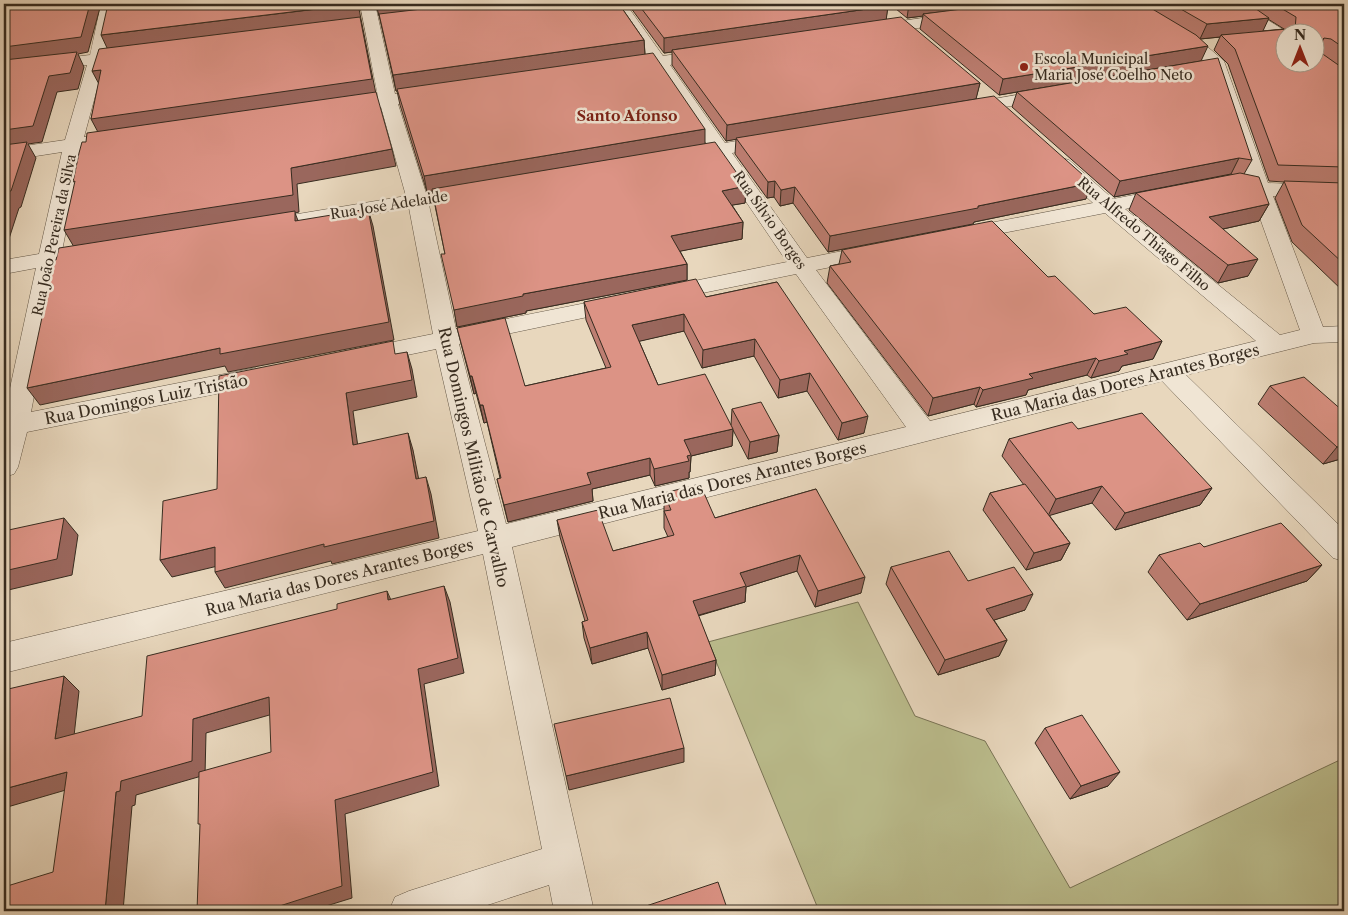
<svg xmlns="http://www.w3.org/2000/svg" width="1348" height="915" font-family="'Libre Caslon Text',serif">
<rect width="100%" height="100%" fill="#e8d7bd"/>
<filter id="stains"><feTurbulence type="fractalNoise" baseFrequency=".004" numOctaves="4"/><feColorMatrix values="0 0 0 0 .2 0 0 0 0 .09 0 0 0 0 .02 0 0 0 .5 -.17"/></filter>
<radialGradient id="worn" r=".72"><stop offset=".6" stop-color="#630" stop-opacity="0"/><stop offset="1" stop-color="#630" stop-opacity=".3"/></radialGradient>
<!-- green -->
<path fill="#bbbd8d" stroke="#797456" d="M858 602 915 716 985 741 1070 888 1344 758V911H819L708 642Z"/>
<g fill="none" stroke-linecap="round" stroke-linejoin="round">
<!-- minor casing -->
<g stroke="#635747" stroke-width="1">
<g id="minor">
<path d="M101 4H116L106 52 134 49 140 51 142 54 140 57 104 63 84 137 119 132 126 134 128 138 126 142 82 149 62 251 94 245 102 247 105 252 102 257 59 264 31 412 255 368 264 371 268 377 264 383 255 386 27 432 18 467 14 474 4 477V416L36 268 4 274V260L39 254 62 152 4 161V149L65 140 87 65 4 75V65L90 55Z"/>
<path d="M360 4H375L395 94 435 89 441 90 444 94 441 98 398 104 426 193 471 186 478 188 481 192 478 196 429 205 456 329 621 296 629 298 633 303 629 308 621 310 459 344 506 524 906 427 796 274 663 301 655 299 651 294 655 289 787 262 715 156 684 162 677 160 674 156 677 152 708 146 654 67 621 72 615 71 613 67 615 63 648 58 612 4H626L663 56 710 49 716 51 718 54 716 57 670 65 725 143 772 135 779 137 781 141 779 145 732 153 807 258 878 244 886 246 889 251 886 256 816 270 930 421 1256 341 1105 213 962 241 954 240 951 235 954 230 1093 203 1055 168 1052 164 1055 160 1062 158 1069 160 1113 199 1170 188 1177 190 1180 194 1177 198 1125 209 1280 335 1300 330 1251 193 1220 187 1217 183 1220 179 1227 177 1247 180 1210 67 1191 49 1121 4H1139L1203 43 1224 61 1268 183 1344 186V198L1273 196 1323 327 1344 326V342L1314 343 1186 375 1344 530V561L1333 558 1162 381 512 547 594 911H554L549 885 469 911H389L395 897 409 891 542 849 483 554 4 673V643L478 531 436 349 359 365 350 363 347 357 350 351 359 349 433 334 409 208 262 232 255 230 251 226 255 222 262 220 406 196 381 107 342 112 336 111 333 107 336 103 378 97Z"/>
<path d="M1224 4H1242L1287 32 1286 44 1280 42Z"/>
<path d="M957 13 962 15 965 18 962 21 874 35 868 33 866 30 868 27 874 25Z"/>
<path d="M1050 89 1056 90 1059 94 1056 98 965 114 959 113 956 109 959 105 965 104Z"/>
</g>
</g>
<!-- minor -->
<use href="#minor" fill="#f0e5d4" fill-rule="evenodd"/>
</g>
<!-- wall -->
<g fill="#bd7e72" stroke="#372c20" fill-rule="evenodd">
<path d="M376 4H619L644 40 645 54 705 144 746 186 745 203 732 205 743 222 742 239 680 251 687 264V280L526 311V313L457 327 445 254 432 191 427 192 400 105 397 91H396L379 15Z"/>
<path d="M628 4H886L888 6 886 19 980 83 976 98 1086 199 974 222 973 224 828 252 793 203 780 206 774 197 767 198 735 154 736 139 726 141 672 65V52L664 53Z"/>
<path d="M890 4H1344V292L1292 242 1275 198 1284 182 1269 181 1228 64 1214 50 1220 37 1200 39 1201 61 1252 160 1244 174 1269 204 1259 221 1223 229 1248 276 1218 283 1129 210 1136 193 1233 175 1231 174 1114 197 1012 107 1017 92 999 95 920 29 923 16 907 18ZM1268 19 1284 29 1262 31Z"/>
<path d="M842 250 1048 277 1094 314 1162 341 1153 359 1122 366 1119 371 1091 378 1087 375 1028 390 1026 395 976 407 974 404 928 416 827 283 830 266 839 264Z"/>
<path d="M777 282 864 433 838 440 807 391 778 398 754 356 702 368 684 331 639 341 658 385 731 425 732 409 779 435 777 452 748 459 733 430 732 446 691 456 690 472H689V478L655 486 650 475 592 489 593 501 508 522 497 479 500 478 487 422 484 423 476 393 474 394 457 328 525 386 606 368 586 320 584 302 706 297Z"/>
<path d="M1270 386 1344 412V458L1323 464 1258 404Z"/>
<path d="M1078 429 1212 488 1200 505 1115 530 1092 503 1049 515 1070 543 1061 560 1026 570 983 510 990 493 1024 485 1002 456 1009 439Z"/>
<path d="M816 489 861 593 815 607 797 571 746 587 745 602 698 616 716 660 715 675 662 690 648 648 592 664 584 638 582 622 585 621 560 537 557 520 613 551 668 537 664 528V493L715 518Z"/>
<path d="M1204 547 1322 565 1307 581 1187 620 1148 572 1159 555Z"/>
<path d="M891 567 968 581 1025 610 994 620 1007 640 999 656 938 675 886 584Z"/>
<path d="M1045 728 1108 786 1070 799 1035 743Z"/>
</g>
<!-- shaded-wall -->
<g fill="#9a675d" stroke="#372c20">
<path d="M90 4H101L88 52 78 54 84 67 78 89 57 92 42 142 28 144 36 158 21 207 19 208 4 254V47Z"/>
<path d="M358 4 376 94 99 134 91 119 108 50 101 35 359 4Z"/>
<path d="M376 4H482L379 16Z"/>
<path d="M909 4H1008L923 14V16L907 18Z"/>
<path d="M888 6 886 21 672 50V52L664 53V38Z"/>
<path d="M1269 18 1262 33 1221 35 1220 37 1200 39 1207 24Z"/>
<path d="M1324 38 1320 46 1322 45 1316 58V50L1322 40Z"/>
<path d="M644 40 645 56 396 91 393 75Z"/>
<path d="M1208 46 1201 61 999 95 1003 79Z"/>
<path d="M101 70 100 86 92 71Z"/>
<path d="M980 83 976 99 726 141 727 125Z"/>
<path d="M705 129V145L432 191 427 192 424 176Z"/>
<path d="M392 149 396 166 297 184 299 212 295 213 301 228 74 247 64 230 291 168Z"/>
<path d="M1239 158 1231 174 1114 197 1120 181Z"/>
<path d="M775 181 774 197 767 198 768 182Z"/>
<path d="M1092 183 1086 199 974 222 973 224 828 252 830 236Z"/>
<path d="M746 186 745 203 721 207 722 191Z"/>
<path d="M795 187 793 203 780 206 781 190Z"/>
<path d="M1269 204 1259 221 1200 234 1209 217Z"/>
<path d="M368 209 373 226 394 340 228 372 225 366 40 405 27 388 220 348Z"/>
<path d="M743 222 742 239 671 253V236Z"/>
<path d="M1258 259 1248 276 1218 283 1228 265Z"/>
<path d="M687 264V280L526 311V313L457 327 454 310 523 294Z"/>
<path d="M684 314V331L632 343V325Z"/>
<path d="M755 339 754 356 702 368 703 350Z"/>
<path d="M1162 341 1153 359 1122 366 1119 371 1091 378 1099 361 1124 351Z"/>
<path d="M407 352 412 369 417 397 353 411 360 462 353 445 346 393Z"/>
<path d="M1096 358 1087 375 1028 390 1026 395 976 407 983 390 1029 374Z"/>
<path d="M810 373 807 391 778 398 780 380Z"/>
<path d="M470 376H472L476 393 474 394Z"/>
<path d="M980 387 974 404 928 416 933 398Z"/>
<path d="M480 405H483L487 422 484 423Z"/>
<path d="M868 416 864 433 838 440 842 423Z"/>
<path d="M733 429 732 446 691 456 690 472H689V478L655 486 654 469 684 440Z"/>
<path d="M408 433 413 450 422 496 416 479Z"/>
<path d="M779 435 777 452 748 459 750 442Z"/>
<path d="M1344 445V458L1323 464 1337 447Z"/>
<path d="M650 458V475L592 489 593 501 508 522 504 505 587 473Z"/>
<path d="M426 477 431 494 439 538 332 564 331 561 225 588 215 572Z"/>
<path d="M1102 486 1092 503 1048 516 1056 499Z"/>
<path d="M1212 488 1200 505 1115 530 1125 513Z"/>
<path d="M64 518 78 535 72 575 4 591V571Z"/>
<path d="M1070 543 1061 560 1026 570 1034 553Z"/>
<path d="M215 547 226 564 172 577 160 560Z"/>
<path d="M800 555 797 571 746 587 745 602 692 617 693 601 740 573Z"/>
<path d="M1322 565 1307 581 1187 620 1200 604Z"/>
<path d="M865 577 861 593 815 607 818 591Z"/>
<path d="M444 586 450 602 464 673 424 684 439 786 345 814 352 898 310 911H264L335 800 418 669Z"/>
<path d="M387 591 394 607 388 600Z"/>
<path d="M1033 594 1025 610 979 625 986 609Z"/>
<path d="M647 632 648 648 592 664 590 648Z"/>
<path d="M1007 640 999 656 938 675 945 660Z"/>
<path d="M716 660 715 675 662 690V675Z"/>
<path d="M64 676 79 691 72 754 55 739Z"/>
<path d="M269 697 280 712 206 733 205 775 136 795 135 805 132 806 123 911H105L116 792 121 781 193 719Z"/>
<path d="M684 748V762L569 790 566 776Z"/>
<path d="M67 772 83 785 4 808V789Z"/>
<path d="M1120 772 1108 786 1070 799 1081 786Z"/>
</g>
<!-- building -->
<g fill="#dc9385" stroke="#372c20" fill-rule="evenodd">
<path d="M4 4H90L81 37 4 47Z"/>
<path d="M108 4H357L101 35Z"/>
<path d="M465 4H619L644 40 393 75 379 14Z"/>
<path d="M638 4H886L888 6 664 38Z"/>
<path d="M1001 4H1144L1196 35 1208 46 1003 79 923 14Z"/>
<path d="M1172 4H1249L1269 18 1207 24Z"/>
<path d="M1274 4H1344V48L1331 39 1324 38 1322 40V45L1316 48 1317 50 1344 69V167L1278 165 1235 49 1221 35 1287 29 1295 30 1296 17ZM1286 32H1316V62H1286Z"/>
<path d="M360 17 372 79 91 119 101 70 92 71 99 49Z"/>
<path d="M901 17 980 83 727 125 672 50Z"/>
<path d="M77 52 70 73 49 76 33 126 4 130V60Z"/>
<path d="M653 53 705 129 424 176 397 89Z"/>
<path d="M1218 58 1252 160 1239 158 1120 181 1017 92Z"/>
<path d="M376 92 392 149 291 168 293 195 64 230 75 181 73 182 79 153 82 142H86L87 133Z"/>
<path d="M994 96 1092 183 978 206V208L830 236 795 187 781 190 775 181 768 182 736 138Z"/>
<path d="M27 142 11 191H8L4 204V145Z"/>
<path d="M715 142 746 186 722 191 743 222 671 236 687 264 523 294V296L454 310 441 254H445L432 189Z"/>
<path d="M1240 173 1259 177 1269 204 1209 217 1258 259 1228 265 1136 193Z"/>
<path d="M1284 181 1344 183V220H1339L1344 225V264L1302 225Z"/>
<path d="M368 209 389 322 220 354V348L27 388 54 261 56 260 59 248 295 211V221Z"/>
<path d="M992 221 1048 277 1055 276 1094 314 1126 307 1162 341 1124 351 1128 354 1099 361 1096 358 1029 374 1033 378 983 390 980 387 933 398 830 266 851 262 842 250Z"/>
<path d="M696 279 706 297 777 282 868 416 842 423 810 373 780 380 755 339 703 350 684 314 632 325 658 385 705 374 733 429 684 440 691 455 687 456 689 461 654 469 650 458 587 473 591 484 504 505 497 479 501 478 483 405H480L472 376H470L457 328 505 318 525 386 611 367 584 302Z"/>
<path d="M393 341 395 354 407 352 412 380 346 393 353 445 408 433 416 479 426 477 434 521 324 547V544L215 572V547L160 560 163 501 217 489 219 376Z"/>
<path d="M1304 377 1344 412V445L1337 447 1270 386Z"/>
<path d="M761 402 779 435 750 442 732 409Z"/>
<path d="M1142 413 1212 488 1125 513 1102 486 1056 499 1009 439 1072 422 1078 429Z"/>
<path d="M700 484 715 518 816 489 865 577 818 591 800 555 740 573 746 586 693 601 716 660 662 675 647 632 590 648 582 622 588 620 557 520 598 510 613 551 674 535 664 511 671 510 664 493Z"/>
<path d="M1025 484 1070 543 1034 553 990 493Z"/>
<path d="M64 518 57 559 4 571V531Z"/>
<path d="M1281 523 1322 565 1200 604 1159 555 1200 543 1204 547Z"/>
<path d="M949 551 968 581 1014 567 1033 594 986 609 1007 640 945 660 891 567Z"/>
<path d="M444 586 458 658 418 669 433 772 335 800 342 886 264 911H197L200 824H198L199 772 271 752 269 697 193 719 192 761 121 781 120 791 116 792 105 911H4V887L53 872 67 772 4 789V690L64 676 55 739 142 716 147 656 337 609V604L387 591 388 600Z"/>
<path d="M670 698 684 748 566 776 554 724Z"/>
<path d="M1082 715 1120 772 1081 786 1045 728Z"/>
<path d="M718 882 728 911H631Z"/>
</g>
<!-- markers -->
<circle fill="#8f2418" stroke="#f0e5d4" stroke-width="2" cx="1024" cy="67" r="5"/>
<g text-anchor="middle" stroke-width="5" stroke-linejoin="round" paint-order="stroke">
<!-- far-poi labels -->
<g font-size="14" fill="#372c20" stroke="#f0e5d4" text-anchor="start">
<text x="1034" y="64">Escola Municipal<tspan x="1034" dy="16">Maria José Coelho Neto</tspan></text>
</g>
<!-- far-street labels -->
<g font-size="14" fill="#372c20" stroke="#f0e5d4">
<text transform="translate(389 205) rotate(-9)" y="5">Rua José Adelaide</text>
<text transform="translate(770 220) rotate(55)" y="5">Rua Sílvio Borges</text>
<text transform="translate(1144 234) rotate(40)" y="5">Rua Alfredo Thiago Filho</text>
<text transform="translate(54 235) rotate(-78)" y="5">Rua João Pereira da Silva</text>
</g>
<!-- far-neighbourhood labels -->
<g font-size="15" font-weight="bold" fill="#7a1f14" stroke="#f0e5d4">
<text x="627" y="121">Santo Afonso</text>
</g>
<!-- street labels -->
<g font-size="16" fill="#372c20" stroke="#f0e5d4">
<text transform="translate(1125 382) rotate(-14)" y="6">Rua Maria das Dores Arantes Borges</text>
<text transform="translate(146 399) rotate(-11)" y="6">Rua Domingos Luiz Tristão</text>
<text transform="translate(474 457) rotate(77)" y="6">Rua Domingos Militão de Carvalho</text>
<text transform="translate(732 480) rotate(-14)" y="6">Rua Maria das Dores Arantes Borges</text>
<text transform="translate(339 577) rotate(-14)" y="6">Rua Maria das Dores Arantes Borges</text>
</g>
</g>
<!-- margin -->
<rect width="1348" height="915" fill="none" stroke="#e8d7bd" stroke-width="20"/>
<rect x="5" y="5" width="1338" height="905" fill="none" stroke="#372c20" stroke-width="2.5"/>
<rect x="10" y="10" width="1328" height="895" fill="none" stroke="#372c20"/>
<!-- north arrow -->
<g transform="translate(1300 48)"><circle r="24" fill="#f0e5d4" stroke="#a69b8c"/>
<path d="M0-4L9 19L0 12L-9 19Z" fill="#8f2418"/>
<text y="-8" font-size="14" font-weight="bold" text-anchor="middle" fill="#372c20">N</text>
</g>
<rect width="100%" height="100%" filter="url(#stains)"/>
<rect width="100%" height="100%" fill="url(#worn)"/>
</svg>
